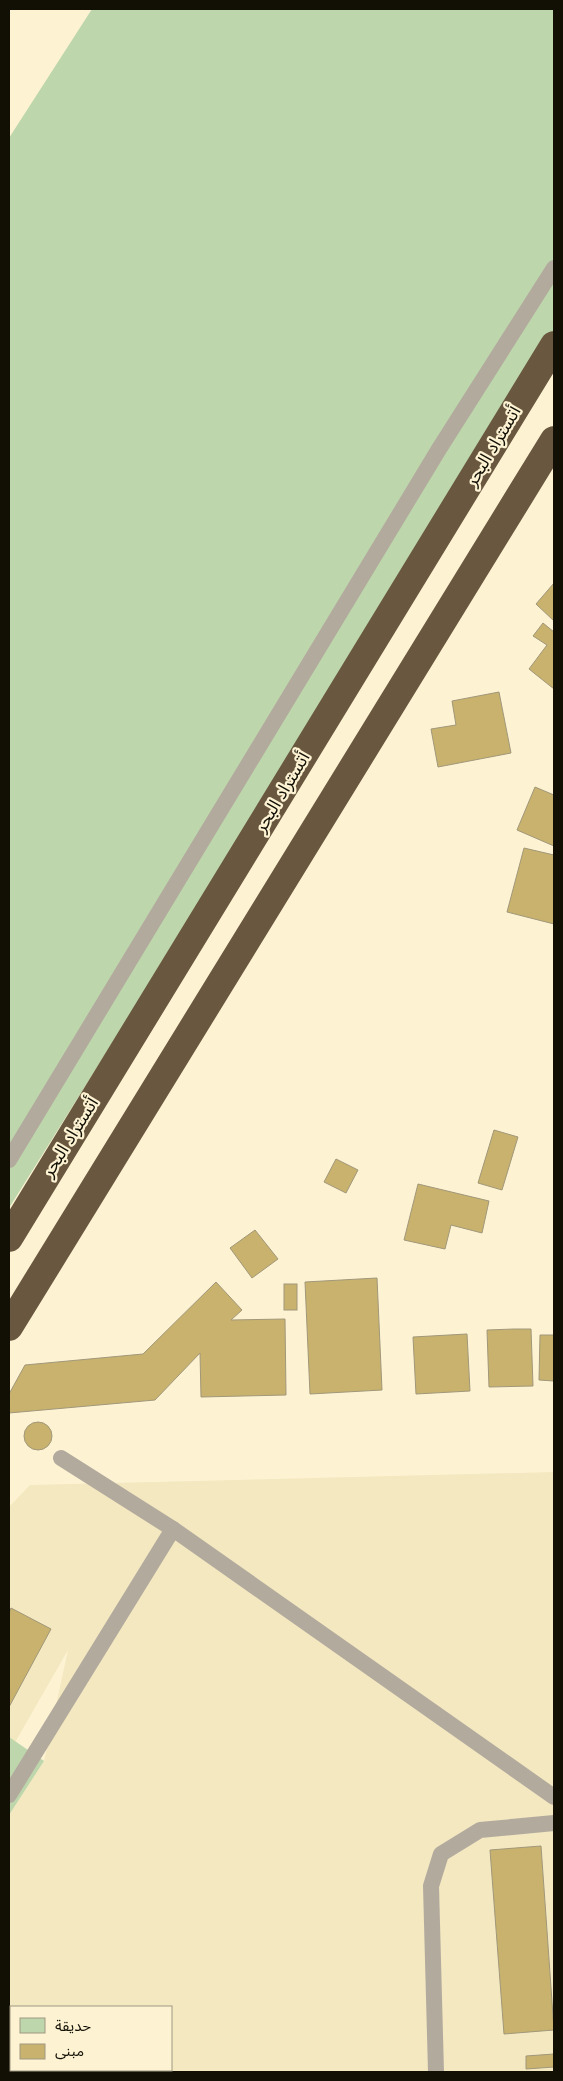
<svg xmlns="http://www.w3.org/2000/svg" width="563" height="2081" font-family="Lato,'Noto Sans Arabic',sans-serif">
<rect width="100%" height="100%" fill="#fdf3d3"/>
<!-- built -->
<path fill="#f3e8c0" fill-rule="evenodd" d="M554 1472V2072H9V1815L44 1761 68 1650 13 1746 9 1743V1507L30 1485ZM11 2007H171V2070H11Z"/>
<!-- green -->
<g fill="#bdd6ab">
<path d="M92 9H554V336L9 1208V138Z"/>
<path d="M9 1737 44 1761 9 1815Z"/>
</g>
<!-- building -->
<g fill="#c8b26d" stroke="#a1987a">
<path d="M554 583V621L536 604Z"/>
<path d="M543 623 554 632V689L529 669 547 645 533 636Z"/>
<path d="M499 692 511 753 438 767 431 729 456 725 452 701Z"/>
<path d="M535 787 554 795V846L517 830Z"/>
<path d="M524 848 554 855V924L507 912Z"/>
<path d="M494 1130 518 1137 502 1190 478 1183Z"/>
<path d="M336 1159 358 1170 346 1193 324 1182Z"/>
<path d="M418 1184 489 1201 482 1233 451 1225 445 1249 404 1240Z"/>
<path d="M255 1230 278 1259 252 1278 230 1248Z"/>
<path d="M377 1278 382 1390 310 1394 305 1282Z"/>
<path d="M216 1282 242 1310 231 1320 285 1319 286 1395 201 1397 200 1353 155 1400 9 1413V1394L25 1365 143 1354Z"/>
<rect x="284" y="1284" width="13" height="26"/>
<path d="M514 1329H531L533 1386 489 1387 487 1330Z"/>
<path d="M467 1334 470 1391 416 1394 413 1337Z"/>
<path d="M540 1335H554V1381L539 1380Z"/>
<circle cx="38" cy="1436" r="14"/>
<path d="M11 1608 51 1629 9 1707V1613Z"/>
<path d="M541 1846 554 2030 504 2034 490 1850Z"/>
<path d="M554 2054V2067L526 2069V2056Z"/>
</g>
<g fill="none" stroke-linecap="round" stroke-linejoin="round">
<!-- lane -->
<g stroke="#b3aa9e" stroke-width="16">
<path d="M9 1160 439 449 554 268"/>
<path d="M61 1458 173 1529 554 1797"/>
<path d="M9 1795 173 1529"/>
<path d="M436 2072 431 1886 441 1854 480 1830 554 1823"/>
</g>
<!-- highway -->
<g stroke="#69583f" stroke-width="28">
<path d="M9 1238 554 345"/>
<path d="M9 1327 554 440"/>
</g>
</g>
<g text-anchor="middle" stroke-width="4.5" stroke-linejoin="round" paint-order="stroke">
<!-- street labels -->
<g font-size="18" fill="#120f05" stroke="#fdf3d3">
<text transform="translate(493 446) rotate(-59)" y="6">أتستراد البحر</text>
<text transform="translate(282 792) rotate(-59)" y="6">أتستراد البحر</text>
<text transform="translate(70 1137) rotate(-58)" y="6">أتستراد البحر</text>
</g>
</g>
<!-- border -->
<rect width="563" height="2081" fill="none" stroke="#120f05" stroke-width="20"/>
<!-- legend -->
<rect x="10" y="2006" width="162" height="65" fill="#fdf3d3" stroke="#9f9881"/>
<rect x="20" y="2018" width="25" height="15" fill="#bdd6ab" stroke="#9f9881"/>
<text x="55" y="2031" font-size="15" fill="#120f05">حديقة</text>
<rect x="20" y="2044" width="25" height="15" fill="#c8b26d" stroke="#9f9881"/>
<text x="55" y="2056" font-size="15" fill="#120f05">مبنى</text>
</svg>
